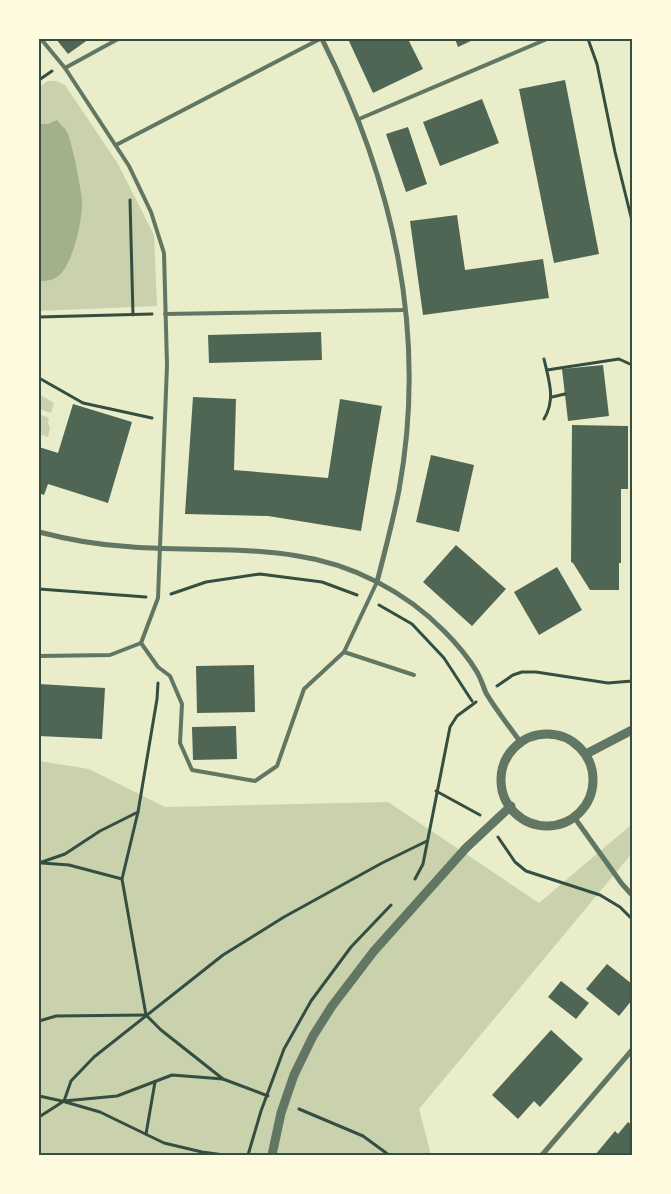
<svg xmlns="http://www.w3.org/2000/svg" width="671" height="1194" font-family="'Roboto Condensed',sans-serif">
<rect width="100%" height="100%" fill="#e9edc9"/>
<!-- green -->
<g fill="#cad2ad">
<path d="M48 81H56L65 85 118 164 154 235 157 306 39 311V87Z"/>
<path d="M39 394 54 403 51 413 39 409Z"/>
<path d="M39 414 49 418 48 423 50 428 48 437 39 434Z"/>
<path d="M39 761 89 769 165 807 388 802 539 903 632 824V853L419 1109 431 1155H39Z"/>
</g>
<!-- water -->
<path fill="#a3b18a" d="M57 120C60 124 65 128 67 132 72 141 81 189 82 200 83 219 73 266 57 277 51 281 46 281 39 281V124H48Z"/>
<!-- building -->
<g fill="#4f6655">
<path d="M56 39H89L68 54Z"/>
<path d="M348 39H408L423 69 373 93Z"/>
<path d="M455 39H475L458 47Z"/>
<path d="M565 80 599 254 554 263 519 89Z"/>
<path d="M482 99 499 143 440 166 423 122Z"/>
<path d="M408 127 427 184 406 192 386 134Z"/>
<path d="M457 215 465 270 543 259 549 298 423 315 410 221Z"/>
<path d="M321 332 322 360 209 363 208 335Z"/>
<path d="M603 365 609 416 568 421 562 369Z"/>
<path d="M193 397 236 399 234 470 328 478 340 399 382 406 361 531 268 516 185 514Z"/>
<path d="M73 404 132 422 108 503 48 484 44 495 39 493V447L58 453Z"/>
<path d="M572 425 628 426V489H621V563H619V590H590L573 563 571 562Z"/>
<path d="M431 455 474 465 459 532 416 522Z"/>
<path d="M456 545 506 589 472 626 423 582Z"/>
<path d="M557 567 582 610 539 635 514 592Z"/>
<path d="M254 665 255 712 197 713 196 666Z"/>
<path d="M39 684 105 688 102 739 39 736Z"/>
<path d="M236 726 237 759 193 760 192 727Z"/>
<path d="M607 964 632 984V1000L619 1016 586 989Z"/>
<path d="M561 981 589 1003 576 1019 548 997Z"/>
<path d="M551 1030 583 1059 540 1107 534 1101 518 1119 492 1095Z"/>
<path d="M628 1122 632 1125V1155H595L615 1131 618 1134Z"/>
</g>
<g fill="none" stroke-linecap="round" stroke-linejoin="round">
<!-- path -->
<g stroke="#344e41" stroke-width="3">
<path d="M588 39 597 64 615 152 632 221"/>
<path d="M39 80 52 71"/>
<path d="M130 200 133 315"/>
<path d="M39 317 152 314"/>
<path d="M547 370 619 359 632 365"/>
<path d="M39 378 83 403 152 418"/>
<path d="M552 397 565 394"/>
<path d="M544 419C556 399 549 381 544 359"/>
<path d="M39 589 146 597"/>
<path d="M171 594 206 582 260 574 322 582 357 595"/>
<path d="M379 605 412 624 444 658 472 701"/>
<path d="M158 683 157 699 138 812 122 879 146 1015 161 1030 223 1079 268 1096"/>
<path d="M497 686 513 675 522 672H536L608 683 632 681"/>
<path d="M436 791 480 815"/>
<path d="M498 837 515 862 526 871 600 895 620 907 632 919"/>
<path d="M39 863 65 854 100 831 138 812"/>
<path d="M42 863 69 865 122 879"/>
<path d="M415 879 423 864 450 727 457 716 476 702"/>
<path d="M39 1021 56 1016 145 1015"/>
<path d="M39 1096 62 1101 100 1112 164 1143 202 1152 224 1155"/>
<path d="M64 1101 71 1081 94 1057 223 955 284 917 382 863 427 841"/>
<path d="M299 1109 363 1136 389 1155"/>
<path d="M39 1117 64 1101 117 1096 172 1075 223 1079"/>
<path d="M146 1134 155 1082"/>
<path d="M248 1155 261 1111 284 1049 311 1001 351 947 391 905"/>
</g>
<!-- service -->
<g stroke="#617663" stroke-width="4">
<path d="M65 68 118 39"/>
<path d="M359 119 547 39"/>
<path d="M116 145 320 39"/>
<path d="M165 314 405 310"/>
<path d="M141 643 158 667 170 676 182 704 180 743 192 770 255 781 277 766 304 689 344 652 377 582"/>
<path d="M344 652 414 675"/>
<path d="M39 656 110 655 141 643 158 598 167 365 164 253 151 212 129 166 65 68 41 39"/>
</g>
<!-- minor -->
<g stroke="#617663" stroke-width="5">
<path d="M322 39C393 181 428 331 399 490 393 521 385 551 377 582"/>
<path d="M39 532C66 539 93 544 121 546 179 552 240 546 298 556 352 564 406 592 444 631 456 643 468 657 477 672 481 679 483 686 486 693 496 710 509 726 521 743"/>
<path d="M574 817 622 884 632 895"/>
<path d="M542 1155 632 1050"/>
</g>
<!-- tertiary -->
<g stroke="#617663" stroke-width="9">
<circle cx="547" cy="780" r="46"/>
<path d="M586 754 632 730"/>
<path d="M272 1155 281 1113 294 1075 313 1036 332 1006 374 951 466 848 511 806"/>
</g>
</g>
<!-- border -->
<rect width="671" height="1194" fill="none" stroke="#fefae0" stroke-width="80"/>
<rect x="40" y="40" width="591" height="1114" fill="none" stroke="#344e41" stroke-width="2"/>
</svg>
